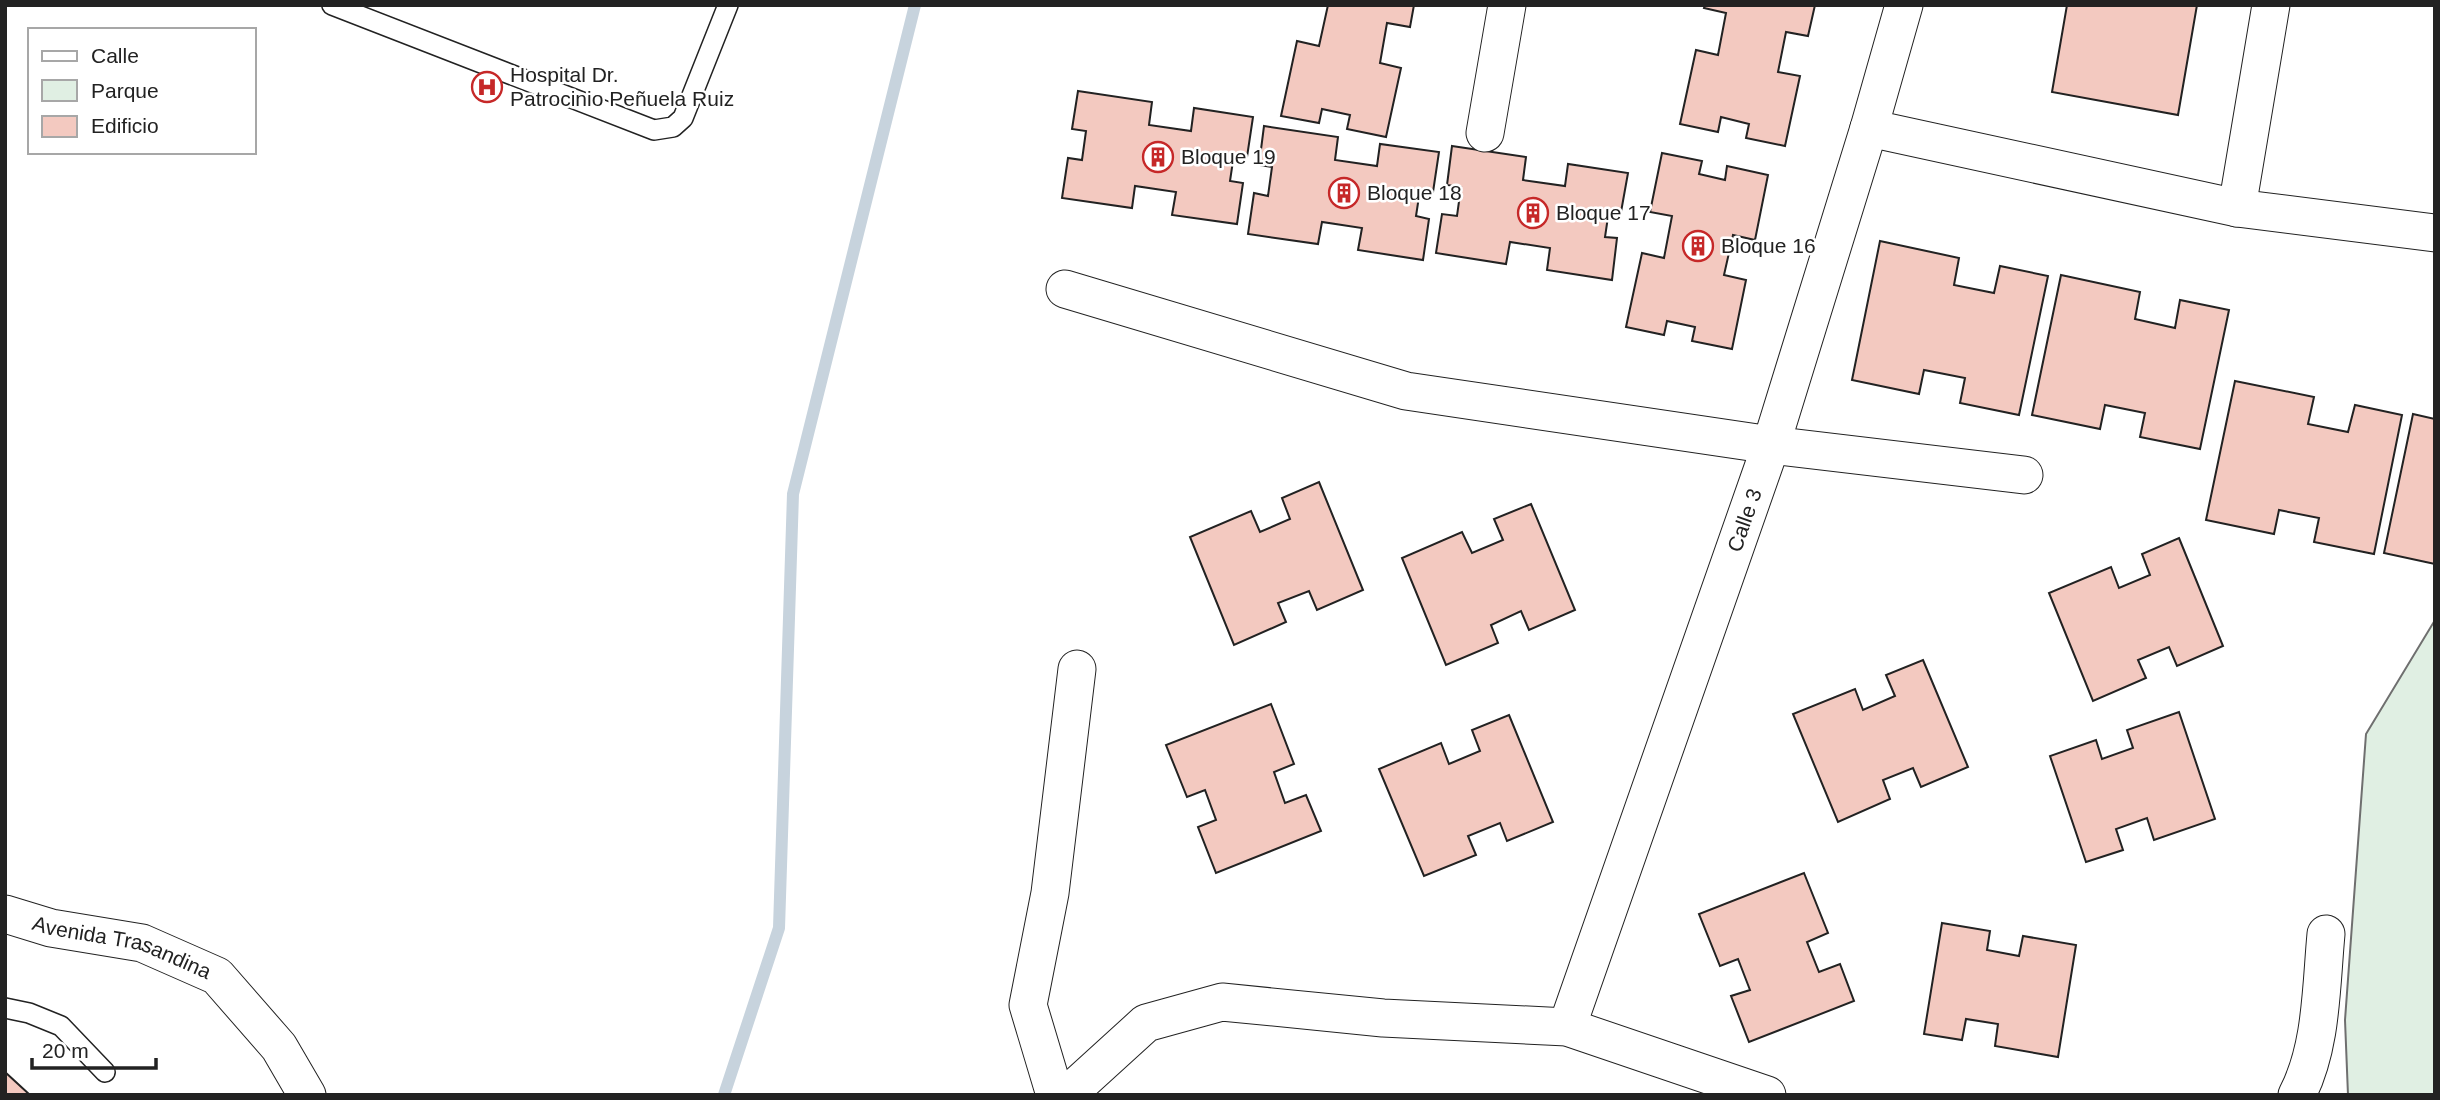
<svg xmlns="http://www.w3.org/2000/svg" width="2440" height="1100" font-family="Helvetica,sans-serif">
<rect width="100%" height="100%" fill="#fff"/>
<!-- green -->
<path fill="#e0efe3" stroke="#6f6f6f" stroke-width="2" d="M2435 620V1095H2348L2345 1020 2366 734Z"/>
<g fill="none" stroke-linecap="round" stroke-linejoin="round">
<!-- stream -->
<path stroke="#c7d3dd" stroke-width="12" d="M724 1095 779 928 793 494 915 5"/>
</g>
<!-- building -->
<g fill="#f3c9c0" stroke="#222" stroke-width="2">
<path d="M1328 5H1414L1410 27 1387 23 1380 63 1401 68 1386 137 1347 129 1350 115 1322 109 1319 123 1281 116 1297 41 1319 46Z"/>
<path d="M1705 5H1815L1808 36 1786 32 1778 72 1800 76 1785 146 1746 138 1749 124 1721 117 1718 132 1680 124 1696 50 1718 55 1726 13 1704 8Z"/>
<path d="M2067 5H2197L2178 115 2052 92Z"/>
<path d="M1078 91 1152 102 1149 125 1191 131 1194 108 1253 117 1247 157 1234 154 1230 181 1243 183 1237 224 1172 215 1176 192 1135 186 1132 208 1062 198 1068 158 1082 160 1086 131 1072 129Z"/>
<path d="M1264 126 1338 137 1335 160 1377 166 1380 144 1439 152 1433 192 1420 190 1416 216 1429 219 1423 260 1358 250 1362 228 1322 222 1318 244 1248 234 1254 193 1268 196 1272 167 1259 165Z"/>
<path d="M1452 146 1526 157 1523 180 1565 186 1568 164 1628 173 1621 212 1609 210 1605 237 1617 238 1612 280 1547 270 1550 248 1510 242 1506 264 1436 253 1442 214 1457 216 1461 187 1447 185Z"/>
<path d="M1662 153 1702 161 1699 174 1725 180 1727 166 1768 175 1755 240 1733 235 1724 275 1746 280 1732 349 1692 341 1695 327 1667 321 1664 335 1626 327 1642 253 1664 258 1672 216 1650 212Z"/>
<path d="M1880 241 1959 258 1954 285 1994 293 2000 266 2048 276 2019 415 1960 403 1965 378 1924 370 1919 394 1852 380Z"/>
<path d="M2061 275 2140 292 2135 319 2175 328 2180 300 2229 310 2200 449 2140 437 2145 413 2105 405 2100 429 2032 415Z"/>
<path d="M2235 381 2314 397 2308 424 2348 432 2355 405 2402 415 2374 554 2314 542 2319 518 2279 510 2274 534 2206 520Z"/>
<path d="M2413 414 2435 419V564L2384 553Z"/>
<path d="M1319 482 1363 590 1317 610 1309 591 1278 603 1286 622 1234 645 1190 537 1251 511 1260 532 1290 519 1282 498Z"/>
<path d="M1531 504 1575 610 1529 630 1521 611 1491 625 1498 643 1446 665 1402 558 1462 532 1472 553 1503 540 1494 519Z"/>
<path d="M2179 538 2223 646 2177 666 2169 647 2138 660 2146 678 2093 701 2049 593 2111 567 2119 588 2150 575 2142 554Z"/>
<path d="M1923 660 1968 767 1921 787 1913 768 1883 780 1890 799 1838 822 1793 714 1855 689 1863 710 1895 696 1886 675Z"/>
<path d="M1271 704 1294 764 1274 772 1285 803 1306 795 1321 831 1216 873 1198 827 1216 820 1205 790 1187 797 1166 745Z"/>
<path d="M2179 712 2215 819 2154 840 2147 818 2116 829 2123 850 2086 862 2050 756 2096 740 2102 759 2133 748 2127 730Z"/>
<path d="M1509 715 1553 822 1507 841 1500 823 1468 836 1476 855 1424 876 1379 769 1441 743 1449 764 1480 751 1472 730Z"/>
<path d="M1804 873 1828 933 1807 942 1819 972 1840 964 1854 1001 1749 1042 1731 996 1750 990 1738 959 1720 966 1699 914Z"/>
<path d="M1942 923 1990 931 1987 950 2019 956 2023 936 2076 945 2058 1057 1995 1046 1998 1024 1966 1019 1962 1040 1924 1034Z"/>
<path d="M5 1072 30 1095H5Z"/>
</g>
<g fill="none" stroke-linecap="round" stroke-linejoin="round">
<!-- service casing -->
<g stroke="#222" stroke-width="22">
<g id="service">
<path d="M332 5 654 130 673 127 683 118 728 5"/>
<path d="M5 1008 29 1013 61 1026 105 1072"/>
</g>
</g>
<!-- minor casing -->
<g stroke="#222" stroke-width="39">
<g id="minor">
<path d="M1869 128 2237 208 2435 233"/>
<path d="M1485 133 1507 5"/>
<path d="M2237 208 2271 5"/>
<path d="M1065 289 1406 391 1771 445 2024 475"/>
<path id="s1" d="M5 914 51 928 142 943 217 976 279 1047 307 1095"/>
<path id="s2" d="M1567 1027 1771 445 1869 128 1904 5"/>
<path d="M1055 1095 1028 1005 1050 893 1077 669"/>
<path d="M1067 1095 1146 1023 1222 1002 1383 1018 1567 1027 1767 1095"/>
<path d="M2297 1095C2322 1047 2321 987 2326 934"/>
</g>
</g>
<!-- service -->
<use href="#service" stroke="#fff" stroke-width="19"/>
<!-- minor -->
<use href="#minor" stroke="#fff" stroke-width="37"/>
</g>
<!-- icons -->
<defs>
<g id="hospital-ring" transform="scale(1.575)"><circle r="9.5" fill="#fff" stroke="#c62828" stroke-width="1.5"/><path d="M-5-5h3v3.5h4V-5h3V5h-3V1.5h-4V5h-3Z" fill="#c62828"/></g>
<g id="building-ring" transform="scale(1.575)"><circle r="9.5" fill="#fff" stroke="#c62828" stroke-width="1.5"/><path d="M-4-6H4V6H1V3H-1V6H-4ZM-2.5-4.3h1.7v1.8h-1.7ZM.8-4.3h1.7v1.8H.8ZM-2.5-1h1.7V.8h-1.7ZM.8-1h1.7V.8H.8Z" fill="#c62828"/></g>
</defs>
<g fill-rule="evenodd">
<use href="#hospital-ring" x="487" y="87"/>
<use href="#building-ring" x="1158" y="157"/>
<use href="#building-ring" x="1344" y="193"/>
<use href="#building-ring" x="1533" y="213"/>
<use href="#building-ring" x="1698" y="246"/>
</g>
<g text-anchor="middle" stroke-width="5" stroke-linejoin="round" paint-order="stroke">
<!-- poi labels -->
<g font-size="21" fill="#222" stroke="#fff" text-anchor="start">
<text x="510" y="82">Hospital Dr.<tspan x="510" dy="24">Patrocinio Peñuela Ruiz</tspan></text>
<text x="1181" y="164">Bloque 19</text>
<text x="1367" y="200">Bloque 18</text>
<text x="1556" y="220">Bloque 17</text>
<text x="1721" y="253">Bloque 16</text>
</g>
<!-- street labels -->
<g font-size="21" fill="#222" stroke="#fff">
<text dy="7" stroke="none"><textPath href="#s2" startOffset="537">Calle 3</textPath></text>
<text dy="7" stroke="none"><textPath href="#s1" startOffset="122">Avenida Trasandina</textPath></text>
</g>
</g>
<!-- border -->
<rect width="2440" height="1100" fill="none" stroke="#222222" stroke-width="14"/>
<!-- legend -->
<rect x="28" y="28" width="228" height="126" fill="#ffffff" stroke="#a7a7a7" stroke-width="2"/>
<rect x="42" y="51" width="35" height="10" fill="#ffffff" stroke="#a7a7a7" stroke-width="2"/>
<text x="91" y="63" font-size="21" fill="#222222">Calle</text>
<rect x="42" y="80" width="35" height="21" fill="#e0efe3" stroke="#a7a7a7" stroke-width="2"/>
<text x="91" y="98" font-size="21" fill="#222222">Parque</text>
<rect x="42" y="116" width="35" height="21" fill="#f3c9c0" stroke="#a7a7a7" stroke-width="2"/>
<text x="91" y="133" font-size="21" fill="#222222">Edificio</text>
<!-- scale -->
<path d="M32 1058v10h124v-10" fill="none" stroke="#222222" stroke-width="3.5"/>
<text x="42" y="1058" font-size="21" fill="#222222" stroke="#ffffff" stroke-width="5" paint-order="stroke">20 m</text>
</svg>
